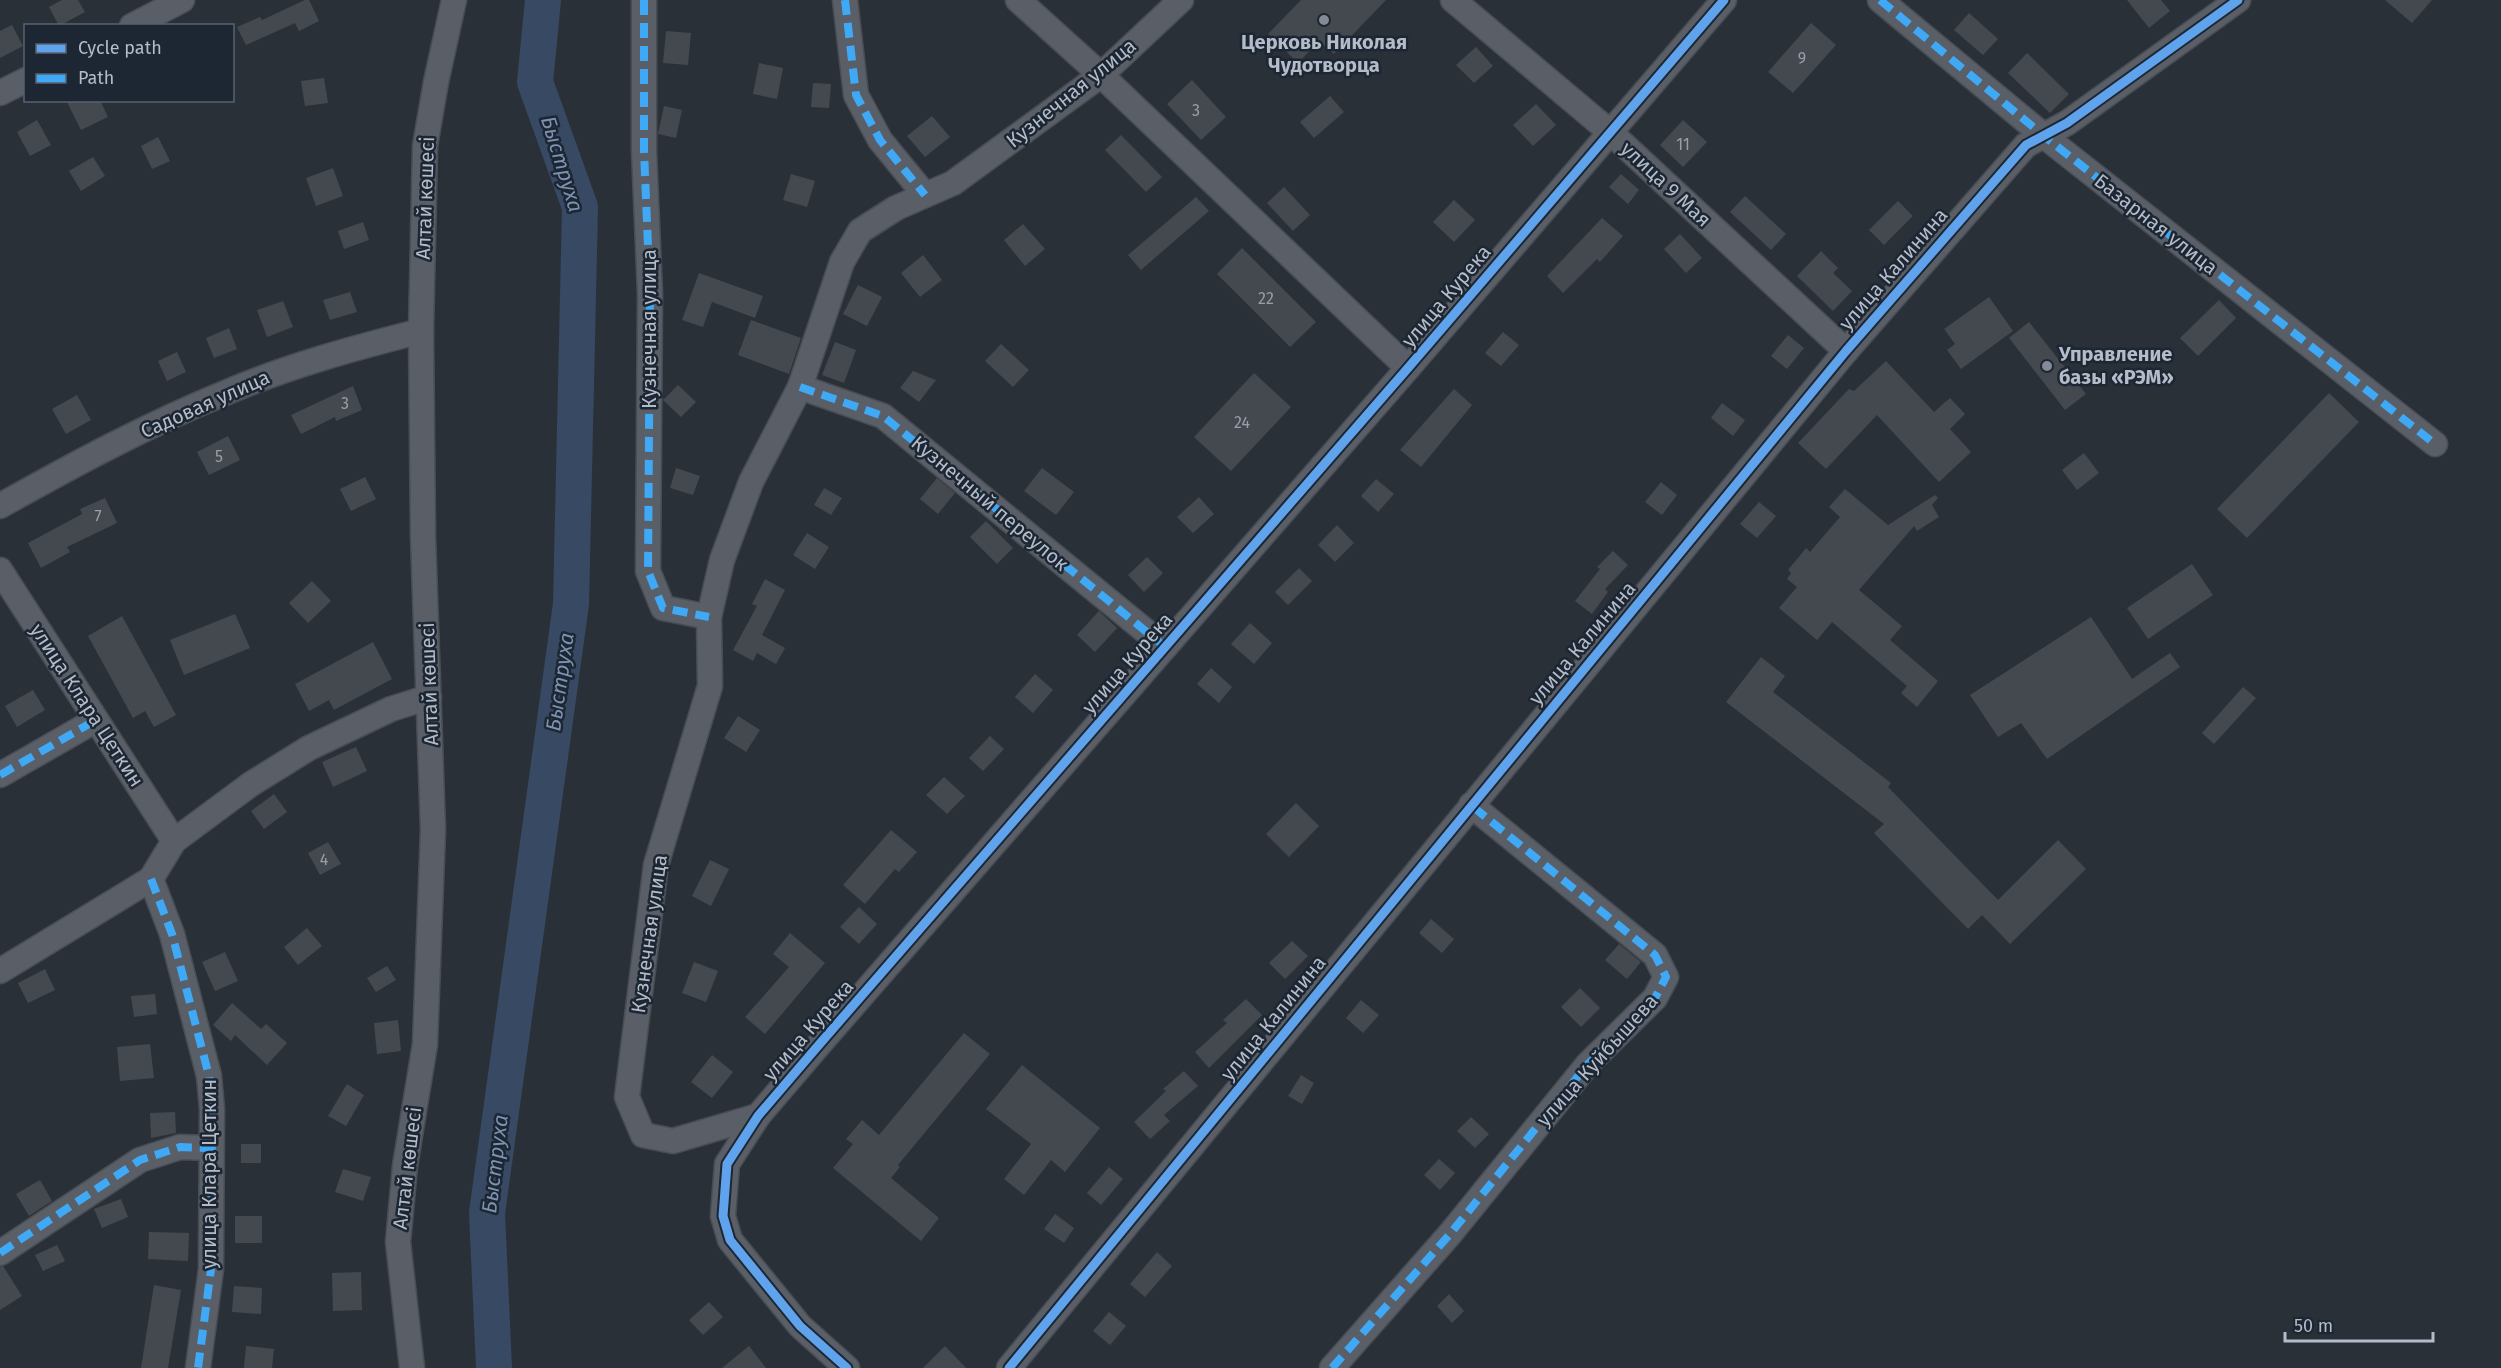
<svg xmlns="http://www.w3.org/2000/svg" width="2501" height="1368" font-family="'Fira Sans',sans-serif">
<rect width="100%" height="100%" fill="#2a3038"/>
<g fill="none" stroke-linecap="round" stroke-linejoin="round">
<!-- river -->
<path stroke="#384963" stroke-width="36" d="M494 1368 487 1213 571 604 580 207 535 82 543 0"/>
</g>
<!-- building -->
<g fill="#444950">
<path d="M62 0H78L85 12 59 26 49 7Z"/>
<path d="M305 0H309L319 21 299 31 295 23 246 45 237 27 260 17 262 20Z"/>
<path d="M1301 0H1386L1334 54 1319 41 1298 63 1268 34Z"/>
<path d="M2127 0H2161L2170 11 2149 28Z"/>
<path d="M2385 0H2432L2412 23Z"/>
<path d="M1969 13 1998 39 1983 55 1954 30Z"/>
<path d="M1811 23 1836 45 1793 93 1768 72Z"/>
<path d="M12 25 23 46 0 58V31Z"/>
<path d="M666 31 691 33 688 65 663 63Z"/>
<path d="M1476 47 1493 66 1474 83 1456 65Z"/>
<path d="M2027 53 2069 94 2050 113 2008 73Z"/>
<path d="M759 63 783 68 777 99 753 94Z"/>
<path d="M324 78 328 103 305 106 301 81Z"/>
<path d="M1192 80 1226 117 1201 140 1167 104Z"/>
<path d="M813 83 831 84 829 108 811 107Z"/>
<path d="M1330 96 1344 112 1314 138 1300 122Z"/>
<path d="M66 100H100L108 117 81 130Z"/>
<path d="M1536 104 1556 125 1533 146 1513 125Z"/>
<path d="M664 106 682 110 676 138 658 134Z"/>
<path d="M932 116 950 137 925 157 907 136Z"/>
<path d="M37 120 51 145 30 156 17 132Z"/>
<path d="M1683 120 1707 142 1683 167 1660 145Z"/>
<path d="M1121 135 1162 177 1146 192 1105 150Z"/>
<path d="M158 137 170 161 152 169 141 146Z"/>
<path d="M93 157 105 176 81 191 69 171Z"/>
<path d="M333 168 343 196 316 206 306 178Z"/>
<path d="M791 174 815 181 807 207 783 200Z"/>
<path d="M1621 174 1639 190 1628 204 1609 187Z"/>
<path d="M1284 187 1310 215 1293 231 1267 203Z"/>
<path d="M1745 196 1786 234 1771 250 1730 212Z"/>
<path d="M1196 197 1209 211 1141 270 1128 255Z"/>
<path d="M1454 200 1475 220 1454 242 1433 222Z"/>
<path d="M1898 201 1913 216 1884 245 1869 230Z"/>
<path d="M1602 218 1623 236 1600 262 1597 259 1563 293 1547 276Z"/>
<path d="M363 222 369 240 344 249 338 231Z"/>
<path d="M1023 224 1045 249 1025 266 1004 240Z"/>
<path d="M1680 234 1702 258 1686 273 1664 249Z"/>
<path d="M1242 248 1316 322 1290 347 1217 274Z"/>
<path d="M1821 251 1838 268 1833 273 1852 291 1833 311 1797 276Z"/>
<path d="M923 255 942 280 920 297 901 273Z"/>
<path d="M699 273 763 296 755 318 712 302 703 327 682 320Z"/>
<path d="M858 285 882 297 867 326 843 314Z"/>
<path d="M350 292 357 312 330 320 323 300Z"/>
<path d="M1989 297 2013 331 1961 369 1947 350 1955 344 1944 329Z"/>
<path d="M2219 300 2236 318 2198 356 2180 338Z"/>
<path d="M283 301 293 327 267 337 257 310Z"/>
<path d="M751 320 801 338 789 374 738 355Z"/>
<path d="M2029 322 2086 394 2065 410 2009 338Z"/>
<path d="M229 328 237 349 214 358 206 338Z"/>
<path d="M1503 332 1519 345 1501 366 1485 353Z"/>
<path d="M1788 335 1804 348 1787 369 1771 356Z"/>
<path d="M835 342 856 350 844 383 822 375Z"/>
<path d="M1001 344 1029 370 1013 387 985 361Z"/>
<path d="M177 352 186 372 167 381 158 361Z"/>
<path d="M1886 361 1934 412 1950 398 1965 414 1950 429 1971 452 1939 482 1877 415 1826 469 1798 443 1849 389 1854 391Z"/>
<path d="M913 371 936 380 919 402 900 388Z"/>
<path d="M1254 373 1291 407 1231 471 1194 437Z"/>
<path d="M678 385 696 402 681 417 663 400Z"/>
<path d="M353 386 362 410 336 421 335 417 301 434 291 415Z"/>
<path d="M1454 389 1472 405 1421 467 1400 450Z"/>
<path d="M2329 393 2359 422 2247 538 2217 509Z"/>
<path d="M77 395 91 420 66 434 52 409Z"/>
<path d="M1722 403 1745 420 1733 436 1711 418Z"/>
<path d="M228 436 240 460 209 475 197 452Z"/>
<path d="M2084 453 2099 473 2077 490 2062 470Z"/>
<path d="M676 468 700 476 693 495 670 488Z"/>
<path d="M1042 468 1074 492 1056 515 1024 491Z"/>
<path d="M365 477 376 499 351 511 340 489Z"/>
<path d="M937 478 955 493 938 514 920 499Z"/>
<path d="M1376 479 1394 494 1378 512 1361 496Z"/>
<path d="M1661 482 1677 495 1662 515 1645 502Z"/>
<path d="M824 488 842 498 831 515 814 505Z"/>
<path d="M1845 489 1888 525 1935 495 1938 498 1932 505 1939 517 1917 531 1914 526 1859 590 1902 626 1890 640 1938 681 1917 707 1901 693 1907 686 1832 622 1817 640 1779 608 1797 587 1787 579 1791 573 1788 570 1806 548 1810 552 1840 517 1829 507Z"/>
<path d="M1199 497 1214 514 1193 533 1177 517Z"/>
<path d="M105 498 117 523 67 547 70 552 41 568 28 543 82 514 80 509Z"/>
<path d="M1759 502 1776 516 1757 538 1740 524Z"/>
<path d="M986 521 1013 548 997 564 970 537Z"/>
<path d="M1337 525 1354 543 1335 562 1318 545Z"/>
<path d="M807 533 829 547 815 569 793 555Z"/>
<path d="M1613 551 1628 565 1605 589 1608 592 1592 614 1575 601 1600 569 1597 567Z"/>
<path d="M1147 557 1163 573 1144 592 1128 575Z"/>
<path d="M2192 564 2213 595 2148 639 2127 608Z"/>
<path d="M1299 568 1312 581 1288 605 1275 592Z"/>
<path d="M765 579 785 590 762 635 785 648 776 664 757 653 753 661 733 650 757 606 752 604Z"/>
<path d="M312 581 331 601 308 623 289 603Z"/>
<path d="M1099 611 1117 628 1095 652 1077 635Z"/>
<path d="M235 614 250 648 184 675 170 640Z"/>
<path d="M122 616 176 715 154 727 145 711 133 718 88 636Z"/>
<path d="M2091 617 2132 679 2170 653 2180 667 2047 759 2021 723 1998 737 1970 695Z"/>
<path d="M1250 623 1272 643 1254 664 1231 644Z"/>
<path d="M373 642 392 679 334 710 329 700 309 711 295 684Z"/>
<path d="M1761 657 1785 676 1773 692 1891 783 1888 787 1998 900 2058 840 2086 869 2010 944 1982 915 1968 929 1874 833 1884 824 1726 702Z"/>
<path d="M1211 668 1232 687 1219 703 1197 684Z"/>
<path d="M1035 674 1053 690 1033 713 1015 697Z"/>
<path d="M2243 687 2256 698 2214 744 2202 733Z"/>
<path d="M33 690 45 710 17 727 5 706Z"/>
<path d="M738 716 760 730 746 752 724 738Z"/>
<path d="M990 736 1004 749 983 771 969 758Z"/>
<path d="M356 747 367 771 333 787 322 762Z"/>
<path d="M944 777 965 796 947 814 926 795Z"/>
<path d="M274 794 287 812 264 829 251 811Z"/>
<path d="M1296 803 1319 826 1289 857 1266 834Z"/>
<path d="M891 830 917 852 899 872 895 869 865 904 843 885Z"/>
<path d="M328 842 341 864 320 875 308 853Z"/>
<path d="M710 860 729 869 711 906 692 896Z"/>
<path d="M859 907 877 924 859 944 840 927Z"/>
<path d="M1431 919 1454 939 1442 953 1419 933Z"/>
<path d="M307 928 322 946 298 965 284 947Z"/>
<path d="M790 933 825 963 765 1034 745 1017 789 967 773 954Z"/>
<path d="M1292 941 1308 956 1285 979 1269 963Z"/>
<path d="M1619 944 1641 962 1627 979 1605 960Z"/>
<path d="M225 952 238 981 215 991 202 962Z"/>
<path d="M694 962 718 971 706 1002 682 993Z"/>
<path d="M387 966 396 980 376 992 367 978Z"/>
<path d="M45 969 55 990 28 1003 18 983Z"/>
<path d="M1580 988 1600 1008 1581 1027 1561 1007Z"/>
<path d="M155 994 157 1014 134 1017 131 996Z"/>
<path d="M1246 999 1262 1015 1209 1068 1195 1052 1227 1023 1223 1020Z"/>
<path d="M1361 1000 1379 1015 1363 1033 1346 1018Z"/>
<path d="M232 1003 261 1029 266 1024 287 1043 267 1065 235 1035 231 1041 213 1025Z"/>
<path d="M398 1020 401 1051 377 1054 374 1023Z"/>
<path d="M964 1033 990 1054 898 1165 900 1167 891 1178 939 1218 921 1241 833 1168 853 1144 846 1139 862 1120 879 1135Z"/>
<path d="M150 1044 154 1078 120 1081 117 1047Z"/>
<path d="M712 1055 733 1072 712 1098 691 1082Z"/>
<path d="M1022 1065 1100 1128 1065 1172 1051 1160 1024 1195 1004 1179 1031 1144 986 1109Z"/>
<path d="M1184 1071 1198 1086 1164 1115 1170 1121 1150 1139 1134 1122 1166 1091 1163 1089Z"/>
<path d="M1301 1075 1314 1083 1302 1104 1288 1096Z"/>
<path d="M347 1084 364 1095 346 1126 328 1116Z"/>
<path d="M175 1112 176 1133 151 1138 150 1113Z"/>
<path d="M1471 1117 1489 1134 1475 1148 1457 1131Z"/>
<rect x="241" y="1144" width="20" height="19"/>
<path d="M1439 1159 1455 1173 1440 1190 1424 1175Z"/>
<path d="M1109 1167 1123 1179 1101 1205 1087 1193Z"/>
<path d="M343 1169 371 1177 363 1201 335 1192Z"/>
<path d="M40 1180 52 1201 29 1216 16 1194Z"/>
<path d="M121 1199 128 1217 102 1228 94 1209Z"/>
<path d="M1055 1214 1074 1228 1064 1243 1044 1229Z"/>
<rect x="235" y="1216" width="27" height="27"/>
<path d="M149 1232 189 1233 188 1261 148 1259Z"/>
<path d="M57 1245 65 1261 43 1271 35 1255Z"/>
<path d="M1157 1252 1172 1266 1145 1297 1130 1284Z"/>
<path d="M3 1266 22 1296 0 1310V1267Z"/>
<path d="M361 1272 362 1310 333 1311 332 1273Z"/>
<path d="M154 1285 181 1290 168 1368H141Z"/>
<path d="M234 1286 262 1288 261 1314 232 1312Z"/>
<path d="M1449 1294 1464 1311 1452 1323 1437 1306Z"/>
<path d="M709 1302 723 1317 703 1335 689 1320Z"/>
<path d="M1109 1312 1126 1326 1110 1345 1093 1331Z"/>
<path d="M246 1346 274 1349 272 1368H244Z"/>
<path d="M749 1346 766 1368H722Z"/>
<path d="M945 1346 966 1368H923Z"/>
</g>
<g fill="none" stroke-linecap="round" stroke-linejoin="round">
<!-- minor casing -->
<g stroke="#484c53" stroke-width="27">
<g id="minor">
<path d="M644 0V151L650 294 648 571 663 608 709 617"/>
<path d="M845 0 856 95 880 140 925 195"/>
<path d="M1018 0 1101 75 1408 368"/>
<path d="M1453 0 1610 132 1846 351"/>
<path d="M1880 0 2044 136 2435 444"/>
<path d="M132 26 182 0"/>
<path d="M0 93 26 80"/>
<path d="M800 387 883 416 1165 647"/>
<path d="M0 506C73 465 147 425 225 393 288 366 354 348 421 331"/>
<path d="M0 570 174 841"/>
<path d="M0 775 96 720"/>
<path d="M151 879 172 934 209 1076 212 1109 211 1269 198 1368"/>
<path d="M0 971 151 879 174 841 251 784 309 748 391 709 429 697"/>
<path d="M758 1116 673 1141 643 1135 627 1097 656 865 710 686 709 617 722 560 751 482 800 387 842 262 860 231 896 208 953 183 1101 75 1181 0"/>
<path d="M0 1253 140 1160 180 1147 210 1148"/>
<path d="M412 1368 398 1242 405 1166 425 1044 433 830 423 536 421 331 425 146 436 82 454 0"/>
<path d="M847 1368 800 1326 730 1240 723 1216 727 1164 758 1116 817 1047 1408 368 1724 0"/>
<path d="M1009 1368 1846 351 2026 145 2067 123 2238 0"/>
<path d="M1332 1368 1450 1234 1588 1064 1655 998 1666 977 1655 955 1471 805"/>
</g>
</g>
<!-- minor -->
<use href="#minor" stroke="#5a5e66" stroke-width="24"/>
<!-- quiet -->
<g stroke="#3fa9f5" stroke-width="8" stroke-dasharray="15 8" stroke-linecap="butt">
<path d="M644 0V151L650 294 648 571 663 608 709 617"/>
<path d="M845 0 856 95 880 140 925 195"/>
<path d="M1880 0 2044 136 2435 444"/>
<path d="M800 387 883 416 1165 647"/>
<path d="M0 775 96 720"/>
<path d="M151 879 172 934 209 1076 212 1109 211 1269 198 1368"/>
<path d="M0 1253 140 1160 180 1147 210 1148"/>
<path d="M1332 1368 1450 1234 1588 1064 1655 998 1666 977 1655 955 1471 805"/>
</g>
<!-- cycleway casing -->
<g stroke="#1d2633" stroke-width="13">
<g id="cycleway">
<path d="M847 1368 800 1326 730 1240 723 1216 727 1164 758 1116 817 1047 1408 368 1724 0"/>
<path d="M1009 1368 1846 351 2026 145 2067 123 2238 0"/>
</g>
</g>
<!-- cycleway -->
<use href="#cycleway" stroke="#60a3ed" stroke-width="9"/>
</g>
<!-- markers -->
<g fill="#848b96" stroke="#1d2633" stroke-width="2">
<circle cx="1324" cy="20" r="6"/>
<circle cx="2047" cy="366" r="6"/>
</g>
<g text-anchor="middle" stroke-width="5" stroke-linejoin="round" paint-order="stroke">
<!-- number labels -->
<g font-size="16" fill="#989fab">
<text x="1802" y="64">9</text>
<text x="1196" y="116">3</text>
<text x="1683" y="150">11</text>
<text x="1266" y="304">22</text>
<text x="345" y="409">3</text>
<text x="1242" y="428">24</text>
<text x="219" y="462">5</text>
<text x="98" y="522">7</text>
<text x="324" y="865">4</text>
</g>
<!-- poi labels -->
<g font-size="20" font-weight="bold" fill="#b4bcc9" stroke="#1d2633">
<text x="1324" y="49">Церковь Николая<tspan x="1324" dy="23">Чудотворца</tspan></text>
<text x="2059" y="361" text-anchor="start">Управление<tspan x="2059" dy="23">базы «РЭМ»</tspan></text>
</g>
<!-- street labels -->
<g font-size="20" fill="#b4bcc9" stroke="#1d2633">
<text transform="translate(1071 93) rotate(-39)" y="7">Кузнечная улица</text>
<text transform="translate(1666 184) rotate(43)" y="7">улица 9 Мая</text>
<text transform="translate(425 198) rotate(-88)" y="7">Алтай көшесі</text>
<text transform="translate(2156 224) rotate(38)" y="7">Базарная улица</text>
<text transform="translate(1893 269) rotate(-49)" y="7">улица Калинина</text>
<text transform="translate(1446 296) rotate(-50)" y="7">улица Курека</text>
<text transform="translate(649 329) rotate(-90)" y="7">Кузнечная улица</text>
<text transform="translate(205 404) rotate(-24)" y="7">Садовая улица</text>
<text transform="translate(990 503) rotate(40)" y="7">Кузнечный переулок</text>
<text transform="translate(1582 643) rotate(-50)" y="7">улица Калинина</text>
<text transform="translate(1127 663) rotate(-49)" y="7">улица Курека</text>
<text transform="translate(429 684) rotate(-92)" y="7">Алтай көшесі</text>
<text transform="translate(87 705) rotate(57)" y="7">улица Клара Цеткин</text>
<text transform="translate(649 934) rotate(-82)" y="7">Кузнечная улица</text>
<text transform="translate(1273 1018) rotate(-51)" y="7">улица Калинина</text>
<text transform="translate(808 1030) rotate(-49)" y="7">улица Курека</text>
<text transform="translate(1597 1060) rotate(-48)" y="7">улица Куйбышева</text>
<text transform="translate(407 1168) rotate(-83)" y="7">Алтай көшесі</text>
<text transform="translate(209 1174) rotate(-90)" y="7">улица Клара Цеткин</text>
</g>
<!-- water labels -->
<g font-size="21" font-style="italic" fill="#7c92b1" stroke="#1d2633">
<text transform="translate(562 164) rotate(73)" y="7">Быструха</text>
<text transform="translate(560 682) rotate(-82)" y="7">Быструха</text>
<text transform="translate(495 1164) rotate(-83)" y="7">Быструха</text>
</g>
</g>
<!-- legend -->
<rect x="24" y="24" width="210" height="78" fill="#1d2633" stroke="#59626f" stroke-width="1.5"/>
<rect x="36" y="44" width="30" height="9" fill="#60a3ed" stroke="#59626f" stroke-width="1.5"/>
<text x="78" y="54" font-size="18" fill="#b4bcc9">Cycle path</text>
<rect x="36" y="74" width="30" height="9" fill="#3fa9f5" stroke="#59626f" stroke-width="1.5"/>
<text x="78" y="84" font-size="18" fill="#b4bcc9">Path</text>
<!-- scale -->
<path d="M2285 1332v9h148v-9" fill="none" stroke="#b4bcc9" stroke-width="3"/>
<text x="2294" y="1332" font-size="18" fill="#b4bcc9" stroke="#1d2633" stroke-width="4.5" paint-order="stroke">50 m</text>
</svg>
